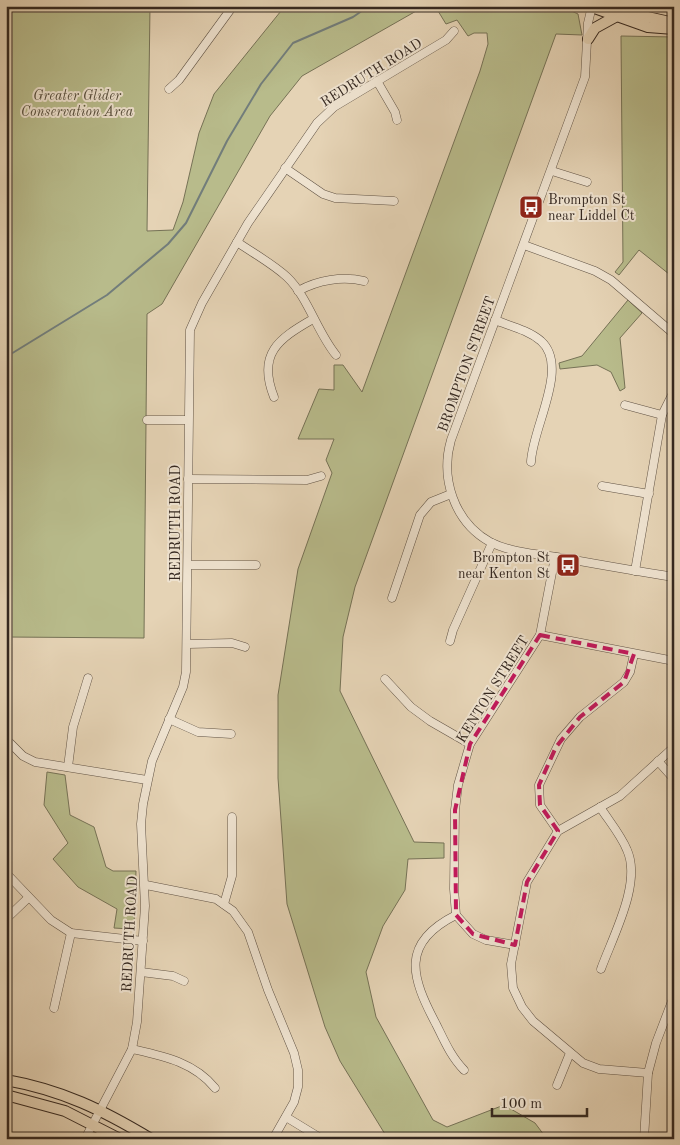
<svg xmlns="http://www.w3.org/2000/svg" width="680" height="1145" font-family="'Old Standard TT',serif">
<rect width="100%" height="100%" fill="#e5d3b5"/>
<filter id="stains"><feTurbulence type="fractalNoise" baseFrequency=".004" numOctaves="4"/><feColorMatrix values="0 0 0 0 .2 0 0 0 0 .09 0 0 0 0 .02 0 0 0 .5 -.17"/></filter>
<radialGradient id="worn" r=".72"><stop offset=".6" stop-color="#630" stop-opacity="0"/><stop offset="1" stop-color="#630" stop-opacity=".3"/></radialGradient>
<!-- green -->
<g fill="#b8bb8b" stroke="#767256">
<path d="M6 6H150L147 231 173 230 183 202 199 133 214 94 285 6H425L302 76 270 116 162 304 147 314 144 638 6 637Z"/>
<path d="M435 6H561L578 14 582 35 556 34 355 587 343 637 340 691 414 842 444 843V858L408 859 405 890 383 926 366 972 376 1017 433 1120 447 1127 504 1105 535 1123 547 1139H388L340 1061 325 1027 287 904 278 778V695L298 569 332 473 326 460 334 439H298L319 389 334 390V365H343L362 392 480 71 488 44 487 33H474L468 36 457 20 446 24Z"/>
<path d="M621 36 674 37V278L639 250 619 275 615 272 623 262Z"/>
<path d="M628 300 642 313 620 338 625 388 620 391 611 372 597 365 560 369 559 363 582 356Z"/>
<path d="M47 772 65 775 70 815 94 827 106 867 113 871H136L134 925 130 929 114 928 117 909 78 887 53 859 68 843 44 805Z"/>
</g>
<g fill="none" stroke-linecap="round" stroke-linejoin="round">
<!-- stream -->
<path stroke="#727d7b" stroke-width="2" d="M6 357 107 295 168 244 186 223 227 141 261 84 293 43 353 17 369 6"/>
<!-- minor casing -->
<g stroke="#615345" stroke-width="9">
<g id="minor">
<path d="M592 6 588 23 585 77 451 440C440 478 454 522 490 542 510 552 535 554 557 557 596 564 635 571 674 577"/>
<path d="M377 81 395 112 397 120"/>
<path d="M169 89 179 80 233 6"/>
<path d="M285 168 323 194 335 198 394 201"/>
<path d="M552 171 587 182"/>
<path d="M237 242C253 253 273 264 287 277 308 297 317 332 336 355"/>
<path d="M524 245 595 271 611 280 674 334"/>
<path d="M298 291C318 280 342 276 364 281"/>
<path d="M495 320C510 326 528 330 541 341 570 367 532 428 531 462"/>
<path d="M274 397C257 354 278 339 313 319"/>
<path d="M625 405 662 415"/>
<path d="M147 420H188"/>
<path d="M188 479 307 480 321 476"/>
<path d="M602 486 649 494"/>
<path d="M188 565H256"/>
<path d="M635 571 662 415 674 391"/>
<path d="M392 598 420 515 431 502 451 494"/>
<path d="M540 635 674 661"/>
<path d="M450 641 453 630 492 543"/>
<path d="M188 644 232 643 245 647"/>
<path d="M385 679 411 707 430 721 470 744"/>
<path d="M169 719 198 732 231 734"/>
<path d="M6 739 23 756 35 762 147 780"/>
<path d="M658 761 674 779"/>
<path d="M68 767 73 727 88 678"/>
<path d="M600 807C609 821 621 835 627 850 642 883 613 936 601 969"/>
<path d="M558 831 540 805 539 785 561 739 580 717 624 682 630 672 634 654"/>
<path d="M6 873 51 920 71 933 143 941"/>
<path d="M146 885 216 899 233 911 248 932 268 990 294 1053 298 1070V1087L294 1102 273 1139"/>
<path d="M224 904 232 876V817"/>
<path d="M456 915C400 943 411 977 436 1024 444 1040 451 1057 464 1070"/>
<path d="M6 919 28 898"/>
<path d="M515 945 486 940 473 934 456 915 454 889 455 810 458 785 470 744 540 635 555 557"/>
<path d="M141 972 173 976 184 981"/>
<path d="M54 1008 71 933"/>
<path d="M132 1049C163 1056 194 1062 215 1088"/>
<path d="M648 1073 599 1069 583 1063 533 1021 522 1007 513 988 511 964 527 882 558 831 620 796 674 747"/>
<path d="M557 1085 570 1053"/>
<path d="M286 1117 322 1139"/>
<path d="M85 1139 132 1049 137 1022 145 906 141 824 143 804 152 761 183 687 186 672 190 330 202 303 248 223 317 123 334 107 446 40 454 31"/>
<path d="M644 1139 648 1073 656 1043 674 996"/>
</g>
</g>
<!-- major casing -->
<g stroke="#352820" stroke-width="12">
<g id="major">
<path d="M589 6 648 27 674 29"/>
<path d="M614 6 634 14 674 23"/>
<path d="M588 39 595 28 615 17"/>
<path d="M6 1080C62 1090 103 1110 151 1139"/>
<path d="M6 1095 65 1111 120 1139"/>
</g>
</g>
<!-- minor -->
<use href="#minor" stroke="#eee2cf" stroke-width="8"/>
<!-- major -->
<use href="#major" stroke="#e5d3b5" stroke-width="10"/>
</g>
<!-- marked area -->
<path fill="none" stroke="#c2185b" stroke-width="4" stroke-dasharray="10 6" stroke-linejoin="round" d="M540 635 634 654 624 682 580 717 556 747 539 785 540 805 558 831 527 882 515 945 473 934 456 915 455 810 470 744Z"/>
<!-- icons -->
<defs>
<g id="bus-square" transform="scale(1.25)"><rect x="-9" y="-9" width="18" height="18" rx="4" fill="#8f2418" stroke="#eee2cf"/><path d="M-5-6H5V4H4V6H2V4H-2V6H-4V4H-5ZM-3.5-4V0h7V-4ZM-3.5 1.2v1.5H-2V1.2ZM2 1.2v1.5H3.5V1.2Z" fill="#fff"/></g>
</defs>
<g fill-rule="evenodd">
<use href="#bus-square" x="531" y="207"/>
<use href="#bus-square" x="568" y="565"/>
</g>
<g text-anchor="middle" stroke-width="4" stroke-linejoin="round" paint-order="stroke">
<!-- street labels -->
<g font-size="14" fill="#352820" stroke="#eee2cf">
<text transform="translate(371 72) rotate(-32)" y="5">REDRUTH ROAD</text>
<text transform="translate(466 364) rotate(-70)" y="5">BROMPTON STREET</text>
<text transform="translate(175 523) rotate(-90)" y="5">REDRUTH ROAD</text>
<text transform="translate(492 689) rotate(-58)" y="5">KENTON STREET</text>
<text transform="translate(129 934) rotate(-87)" y="5">REDRUTH ROAD</text>
</g>
<!-- park labels -->
<g font-size="14" font-style="italic" fill="#564d3b" stroke="#eee2cf">
<text x="77" y="100">Greater Glider<tspan x="77" dy="16">Conservation Area</tspan></text>
</g>
<!-- poi labels -->
<g font-size="14" fill="#352820" stroke="#eee2cf" text-anchor="start">
<text x="548" y="204">Brompton St<tspan x="548" dy="16">near Liddel Ct</tspan></text>
<text x="550" y="562" text-anchor="end">Brompton St<tspan x="550" dy="16">near Kenton St</tspan></text>
</g>
</g>
<!-- margin -->
<rect width="680" height="1145" fill="none" stroke="#e5d3b5" stroke-width="25"/>
<rect x="8" y="8" width="665" height="1130" fill="none" stroke="#352820" stroke-width="2.5"/>
<rect x="12" y="12" width="655" height="1120" fill="none" stroke="#352820"/>
<!-- scale -->
<path d="M492 1108v8h95v-8" fill="none" stroke="#352820" stroke-width="2.5"/>
<text x="500" y="1108" font-size="15" fill="#352820" stroke="#eee2cf" stroke-width="4" paint-order="stroke">100 m</text>
<rect width="100%" height="100%" filter="url(#stains)"/>
<rect width="100%" height="100%" fill="url(#worn)"/>
</svg>
